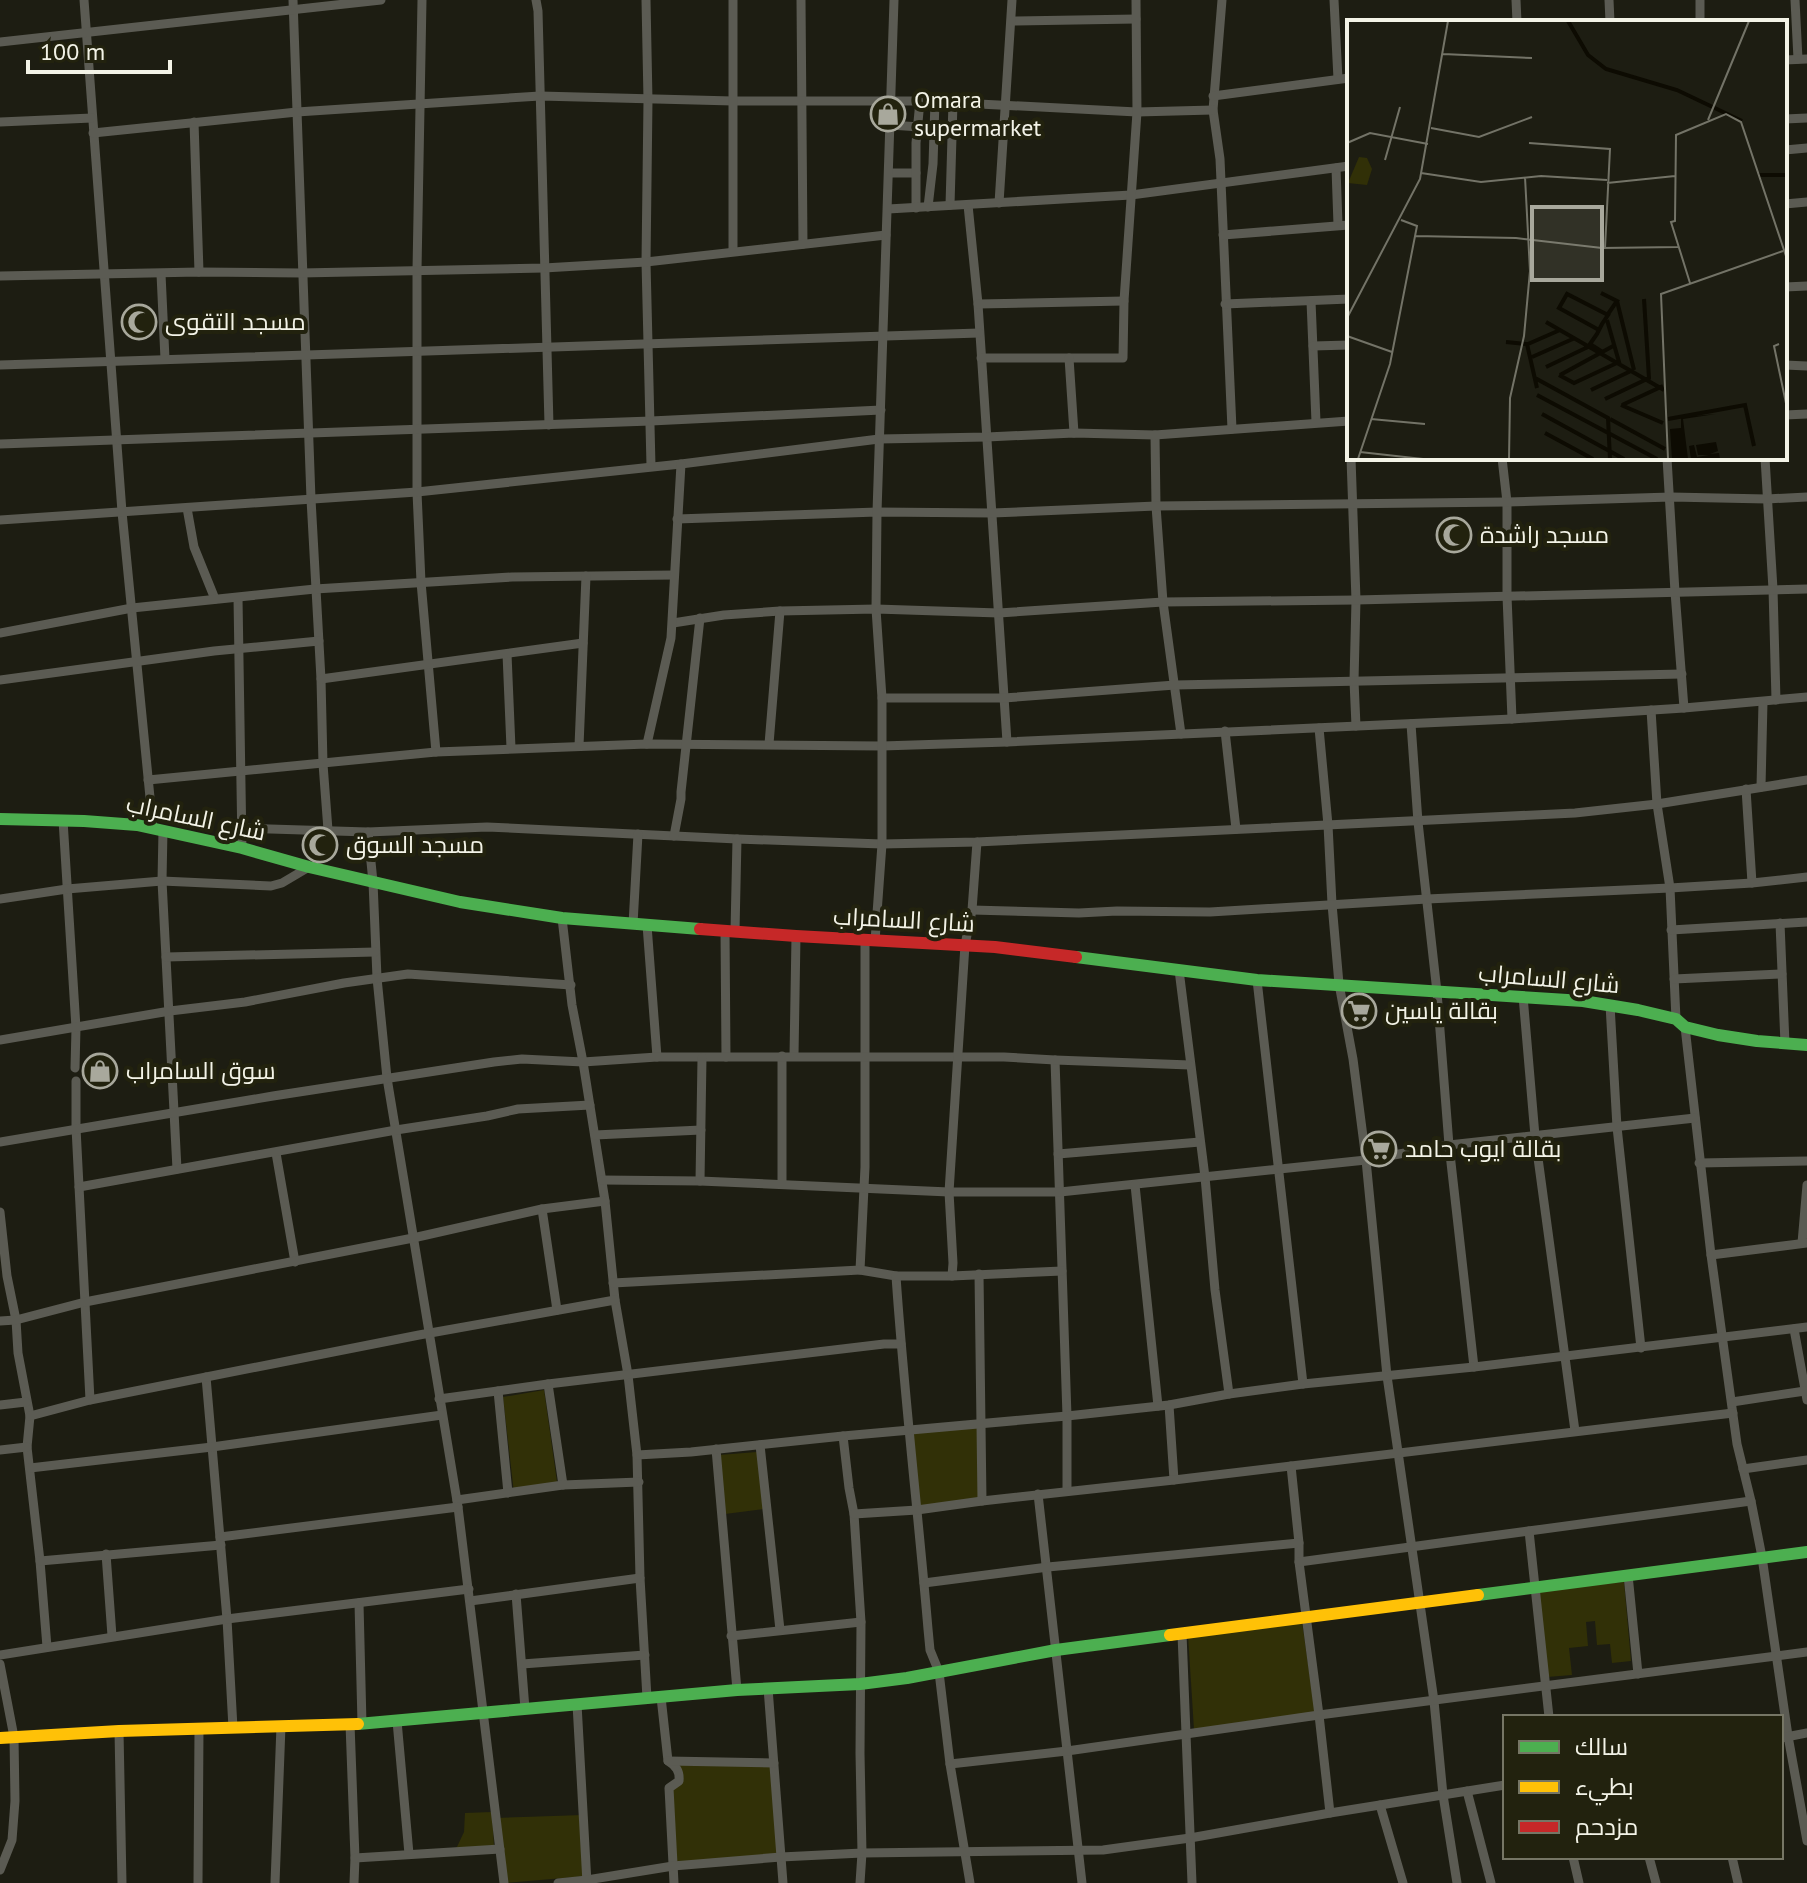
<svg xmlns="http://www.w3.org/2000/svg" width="1807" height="1883" font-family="'PT Sans',Cairo,sans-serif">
<rect width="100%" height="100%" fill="#1d1d12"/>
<!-- green -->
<g fill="#313007">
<path d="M544 1390 557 1482 514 1493 503 1397Z"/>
<path d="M980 1427 979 1499 920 1507 910 1432Z"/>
<path d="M757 1452 764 1509 725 1514 719 1455Z"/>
<path d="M1624 1582 1631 1661 1612 1663 1610 1644 1597 1645 1595 1621 1586 1622 1588 1646 1569 1648 1572 1675 1547 1677 1539 1590Z"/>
<path d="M1302 1622 1315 1712 1194 1730 1188 1635Z"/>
<path d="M673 1764H774L781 1857 673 1866 669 1788 679 1781Z"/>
<path d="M492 1812 494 1847 456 1849 464 1832 465 1813Z"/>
<path d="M583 1815 587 1876 504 1883 496 1818Z"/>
</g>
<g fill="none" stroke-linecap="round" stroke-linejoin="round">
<!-- street -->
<g stroke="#5b5b53" stroke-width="9">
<path d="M84 0 122 512 153 828"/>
<path d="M293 0 311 499 321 679 323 764 328 830"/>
<path d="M422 0 417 270V492L421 582 436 752"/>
<path d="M536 0 538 11 549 425"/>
<path d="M646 0 648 100 646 262 651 466"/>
<path d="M801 0 803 244"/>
<path d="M1222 0 1213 110 1220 159 1232 429"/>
<path d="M1334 0 1338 79"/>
<path d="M1516 0 1517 22"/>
<path d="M1609 0 1610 22"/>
<path d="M1700 0V22"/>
<path d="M1795 0 1798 59"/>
<path d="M1012 21 1136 19"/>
<path d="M0 42 381 0"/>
<path d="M1785 60 1807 59"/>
<path d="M1213 96 1349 78"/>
<path d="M1785 119 1807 118"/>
<path d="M0 122 92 118"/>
<path d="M194 122 199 272"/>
<path d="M890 125 935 128"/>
<path d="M93 133 297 112 540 96 733 101H920L1137 112 1213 110"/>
<path d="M1785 150 1807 148"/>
<path d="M1336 168 1338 225"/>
<path d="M889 173H916"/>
<path d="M999 203 1012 0"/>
<path d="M1785 204 1807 202"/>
<path d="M950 205 953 102"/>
<path d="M968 205 978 304 1007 742"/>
<path d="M928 207 933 164 935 101"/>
<path d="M916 208V143L920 101"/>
<path d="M888 209 1131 195 1349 166"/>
<path d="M1223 235 1349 225"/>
<path d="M733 251V0"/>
<path d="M161 274 165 359"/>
<path d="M0 276 199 272 301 273 544 268 646 262 886 235"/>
<path d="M1785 287 1807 286"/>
<path d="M1311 301 1316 422"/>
<path d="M978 304 1124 301"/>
<path d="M1225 304 1349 299"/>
<path d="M1313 346 1349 345"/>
<path d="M981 358H1123L1124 301 1137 112 1136 0"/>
<path d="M1069 358 1074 433"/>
<path d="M0 365 979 333"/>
<path d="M1785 365 1807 366"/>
<path d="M1785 415 1807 414"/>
<path d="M1155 435 1156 506 1163 602 1181 734"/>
<path d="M0 444 651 421 881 410"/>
<path d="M1351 458 1356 600 1354 681 1356 726"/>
<path d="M1502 458 1507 502V596L1512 719"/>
<path d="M1667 458 1675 592 1684 708"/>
<path d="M1765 458 1773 589 1776 700"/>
<path d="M187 508 194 547 215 599"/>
<path d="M677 519 877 512 992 513 1156 506 1507 502 1671 497 1767 499 1807 497"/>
<path d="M0 520 417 492 681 464 879 439 987 437 1074 433 1155 435 1349 421"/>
<path d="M238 598 242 848"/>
<path d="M673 623 724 615 780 611 876 609 999 613 1163 602 1356 600 1807 589"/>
<path d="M0 633 132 608 315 589 512 577 674 575"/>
<path d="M507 654 511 748"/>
<path d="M321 679 583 643"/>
<path d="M0 680 214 651 319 641"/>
<path d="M882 698H1004L1175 685 1682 674"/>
<path d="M1651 710 1657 804 1670 888 1676 1019"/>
<path d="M1411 724 1418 822 1437 992 1449 1145 1474 1367"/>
<path d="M1319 728 1328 825 1332 904 1339 984 1353 1059 1366 1160 1387 1376 1434 1701 1443 1795 1457 1883"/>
<path d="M1225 731 1236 829"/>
<path d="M647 744 671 638 681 464"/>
<path d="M769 744 780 611"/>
<path d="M579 746 586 576"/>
<path d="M148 780 436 752 647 744 882 746 1007 742 1512 719 1684 708 1807 697"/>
<path d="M1761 787 1763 702"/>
<path d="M1746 789 1752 883"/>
<path d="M63 820 76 1028 75 1068"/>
<path d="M240 828 368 832 487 827 737 839 882 844 977 842 1575 813 1657 804 1807 780"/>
<path d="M163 830 162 881 177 1169"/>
<path d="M368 832 373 882 377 978 387 1078 458 1507 504 1883"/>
<path d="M674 836 681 799V792L700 618"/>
<path d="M0 899 67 889 162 881 271 886 282 883 309 867"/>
<path d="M972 910 1079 913 1117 911 1210 912 1427 899 1670 888 1752 883 1807 877"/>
<path d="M562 918 572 1005 583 1062 605 1201 615 1300 628 1375 637 1455 640 1578 647 1698"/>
<path d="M1780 923 1785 1044"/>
<path d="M633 924 638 834"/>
<path d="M647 925 657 1057"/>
<path d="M725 930 726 1057"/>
<path d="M1671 930 1807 922"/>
<path d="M735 931 737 839"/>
<path d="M865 940V1167L860 1270 896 1276C904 1394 918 1511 928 1629L930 1650 939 1672 950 1764 970 1883"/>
<path d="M875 941 882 844V698L876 609 877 512 894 0"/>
<path d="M166 957 375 952"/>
<path d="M1179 970 1205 1177 1215 1290 1229 1394"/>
<path d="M1674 979 1782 974"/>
<path d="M1257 980 1303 1384"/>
<path d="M1523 996 1535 1136 1575 1431"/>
<path d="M1610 1005 1617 1127 1641 1348"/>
<path d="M1685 1027 1711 1255 1737 1444 1751 1501 1762 1557 1788 1736 1807 1841"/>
<path d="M0 1040 170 1011 245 1002 344 983 408 974 571 985"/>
<path d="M782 1056V1184"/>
<path d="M794 1056 796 936"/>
<path d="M1055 1060 1067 1416V1491"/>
<path d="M76 1081V1128L90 1400"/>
<path d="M595 1135 701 1130"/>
<path d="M0 1142 273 1096 494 1062 522 1059 583 1062 657 1057H1004L1055 1060 1190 1065"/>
<path d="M276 1153 295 1262"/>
<path d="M1058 1154 1200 1142"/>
<path d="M1699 1163 1807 1161"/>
<path d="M602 1180 700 1181 949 1192H1060L1366 1160 1449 1145 1695 1118"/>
<path d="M700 1181 702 1058"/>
<path d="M1135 1185 1158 1406"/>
<path d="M79 1187 396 1130 487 1116 518 1109 590 1105"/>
<path d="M542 1209 557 1310"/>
<path d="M0 1212 7 1276 16 1320 18 1353 30 1416 27 1447 40 1561 47 1647"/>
<path d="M1802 1243 1807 1185"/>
<path d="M1711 1255 1807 1243"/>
<path d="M979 1274 982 1501"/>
<path d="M896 1276H952L953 1263 949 1192 965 945 972 910 977 842"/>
<path d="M952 1276 1062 1271"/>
<path d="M613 1283 860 1270"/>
<path d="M0 1321 16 1320 85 1302 413 1238 542 1209 605 1201"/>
<path d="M1794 1329 1807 1400"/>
<path d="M206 1377 227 1619 233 1728"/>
<path d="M548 1384 563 1485"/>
<path d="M498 1391 508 1493"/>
<path d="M439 1399 548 1384 884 1344H901"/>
<path d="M1732 1402 1805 1391"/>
<path d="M0 1405 26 1402"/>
<path d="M1169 1405 1174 1480"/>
<path d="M30 1416 90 1400 419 1335 615 1300"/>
<path d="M843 1436 1067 1416 1169 1405 1229 1394 1303 1384 1474 1367 1807 1327"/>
<path d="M760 1445 780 1630"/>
<path d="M716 1449 737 1690"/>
<path d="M0 1450 27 1447"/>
<path d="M637 1455 691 1452 843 1436 849 1488 854 1514 861 1622 860 1753 862 1853 860 1883"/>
<path d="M1291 1466 1299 1543V1562L1319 1715 1330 1813"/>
<path d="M30 1468 212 1447 442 1415"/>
<path d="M1743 1469 1807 1460"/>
<path d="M1038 1494 1082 1883"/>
<path d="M457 1500 563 1485 639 1482"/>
<path d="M854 1514 917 1510 982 1501 1174 1480 1733 1413"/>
<path d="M1529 1531 1549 1717"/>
<path d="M220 1537 458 1507"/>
<path d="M106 1554 112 1636"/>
<path d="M40 1561 221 1545"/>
<path d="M1299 1562 1751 1501"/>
<path d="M1628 1575 1638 1674"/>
<path d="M924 1583 1048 1567 1299 1543"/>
<path d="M516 1594 525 1709"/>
<path d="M470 1601 640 1578"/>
<path d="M359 1603 362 1724"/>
<path d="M1182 1634 1192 1883"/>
<path d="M731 1636 861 1622"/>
<path d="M0 1655 227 1619 469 1589"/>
<path d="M0 1664 14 1737 15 1801 12 1840 0 1870"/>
<path d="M522 1664 645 1655"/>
<path d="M768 1688 783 1883"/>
<path d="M661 1697 668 1761C676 1766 680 1771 679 1781L669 1788 674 1883"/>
<path d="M577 1704 587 1883"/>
<path d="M397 1721 409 1854"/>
<path d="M350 1724 355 1858 354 1883"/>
<path d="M119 1731 122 1883"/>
<path d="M1781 1738 1807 1733"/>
<path d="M668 1761 774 1763"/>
<path d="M950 1764 1067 1751 1319 1715 1807 1652"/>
<path d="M1467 1791 1491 1883"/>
<path d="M1380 1805 1403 1883"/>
<path d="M1573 1857 1579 1883"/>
<path d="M1649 1857 1656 1883"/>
<path d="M1732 1857 1738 1883"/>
<path d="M355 1858 500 1849"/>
<path d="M198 1883 199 1729"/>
<path d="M275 1883 281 1726"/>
<path d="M558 1883 587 1880 673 1866 781 1857 862 1853 1103 1850 1190 1838 1330 1813 1505 1785"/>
</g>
<!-- fast -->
<g stroke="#4caf50" stroke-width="12">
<path d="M0 819 84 821 137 825 242 848 309 867 460 902 562 918 700 929"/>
<path d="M1076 957 1257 980 1583 1001 1638 1010 1676 1019 1685 1027 1718 1035 1757 1041 1807 1045"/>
<path d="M1478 1595 1807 1552"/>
<path d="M358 1724 737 1690 860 1684 907 1678 1056 1650 1170 1635"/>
</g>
<!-- slow -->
<g stroke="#ffc107" stroke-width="12">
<path d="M1170 1635 1478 1595"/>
<path d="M0 1738 119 1731 358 1724"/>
</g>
<!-- jam -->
<path stroke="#c62828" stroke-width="12" d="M700 929 796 936 995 947 1076 957"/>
</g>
<!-- icons -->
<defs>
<g id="shop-ring" transform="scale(1.8)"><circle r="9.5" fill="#22220e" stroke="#a8a89c" stroke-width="1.5"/><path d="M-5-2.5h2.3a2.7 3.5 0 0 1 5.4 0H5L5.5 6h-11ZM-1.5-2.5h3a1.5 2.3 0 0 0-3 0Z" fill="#a8a89c"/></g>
<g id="mosque-ring" transform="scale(1.8)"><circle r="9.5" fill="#22220e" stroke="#a8a89c" stroke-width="1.5"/><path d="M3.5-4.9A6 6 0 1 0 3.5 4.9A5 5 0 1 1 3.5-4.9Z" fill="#a8a89c"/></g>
<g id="supermarket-ring" transform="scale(1.8)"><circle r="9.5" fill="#22220e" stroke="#a8a89c" stroke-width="1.5"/><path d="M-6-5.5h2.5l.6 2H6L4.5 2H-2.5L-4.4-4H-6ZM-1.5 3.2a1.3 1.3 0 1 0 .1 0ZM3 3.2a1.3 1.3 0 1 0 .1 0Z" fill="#a8a89c"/></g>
</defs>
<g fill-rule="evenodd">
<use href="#shop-ring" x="888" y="114"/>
<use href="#mosque-ring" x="139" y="322"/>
<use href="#mosque-ring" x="1454" y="535"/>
<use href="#mosque-ring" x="320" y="845"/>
<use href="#supermarket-ring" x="1359" y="1011"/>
<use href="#shop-ring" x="100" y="1071"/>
<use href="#supermarket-ring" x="1379" y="1149"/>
</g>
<g text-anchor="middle" stroke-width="8" stroke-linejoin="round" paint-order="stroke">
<!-- poi labels -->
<g font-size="24" fill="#f3f3e7" stroke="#22220e" text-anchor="start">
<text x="914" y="108">Omara<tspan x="914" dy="28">supermarket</tspan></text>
<text x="165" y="330">مسجد التقوى</text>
<text x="1480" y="543">مسجد راشدة</text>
<text x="346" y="853">مسجد السوق</text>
<text x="1385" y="1019">بقالة ياسين</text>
<text x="126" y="1079">سوق السامراب</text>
<text x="1405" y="1157">بقالة ايوب حامد</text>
</g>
<!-- street labels -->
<g font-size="24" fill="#f3f3e7" stroke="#22220e">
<text transform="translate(196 818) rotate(12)" y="8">شارع السامراب</text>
<text transform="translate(904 920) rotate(3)" y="8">شارع السامراب</text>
<text transform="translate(1549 979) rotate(5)" y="8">شارع السامراب</text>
</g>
</g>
<!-- overview -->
<g transform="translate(1347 20)">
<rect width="440" height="440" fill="#1d1d12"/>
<path d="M12 137 20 138 25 149 20 165 1 163Z" fill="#313007"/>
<path d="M369 394 336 399 341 439H325L323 409 334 408V397ZM369 422 371 431 363 434 372 433 373 439H344L342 426 347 425 350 437 362 435H351L349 425Z" fill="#0d0b02"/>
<path fill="none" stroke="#0d0b02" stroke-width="4" d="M221 1 241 35 259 49 330 70 395 101M412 155H440M254 273 270 281 261 294M270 281 287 350M199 302 317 370M252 310 212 288 220 274 261 295 255 304 250 314 243 324 257 333M159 322 180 324 190 368M181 324 213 310M185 337 228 318M199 347 243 326M212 355 227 363 272 342 260 300M213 355 268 325M188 358 261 398 263 439M244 370 286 350M190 375 310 439M258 379 302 358 297 279M274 385 316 403M275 385 316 366M195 394 277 439M263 399 318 429M321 399 398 385 407 426M198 413 246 439"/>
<path fill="none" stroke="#737367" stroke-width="2" d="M96 34 185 38M361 100 402 1M84 108 132 117 185 97M0 123 23 113 81 124M182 123 263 129 258 228M38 140 53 87M74 153 134 162 194 156 260 160M260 163 328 156M68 216 169 218 255 228 331 227M343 263 324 202 328 201 329 115 379 94 394 102 440 239M0 298 73 159 101 1M0 316 45 332M432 324 427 326 440 388M24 399 78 404M13 432 76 439M11 439 43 344 70 206 54 200M162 439 163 378 177 316 183 251 178 157M321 439 314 274 436 231"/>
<path fill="#a8a89c" fill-opacity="0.15" stroke="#a8a89c" stroke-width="4" d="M185 187H255V260H185Z"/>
<rect width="440" height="440" fill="none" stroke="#f3f3e7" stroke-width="4"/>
</g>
<!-- legend -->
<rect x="1503" y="1715" width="280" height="144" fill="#22220e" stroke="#767665" stroke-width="2"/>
<rect x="1519" y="1741" width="40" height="12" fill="#4caf50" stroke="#767665" stroke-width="2"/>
<text x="1575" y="1755" font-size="24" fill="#f3f3e7">سالك</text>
<rect x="1519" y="1781" width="40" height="12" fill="#ffc107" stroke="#767665" stroke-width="2"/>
<text x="1575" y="1795" font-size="24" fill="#f3f3e7">بطيء</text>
<rect x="1519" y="1821" width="40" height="12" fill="#c62828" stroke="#767665" stroke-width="2"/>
<text x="1575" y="1835" font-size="24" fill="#f3f3e7">مزدحم</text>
<!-- scale -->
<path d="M28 60v12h142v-12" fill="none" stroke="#f3f3e7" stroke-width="4"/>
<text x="40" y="60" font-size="24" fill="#f3f3e7" stroke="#22220e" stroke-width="6" paint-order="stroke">100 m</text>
</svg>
